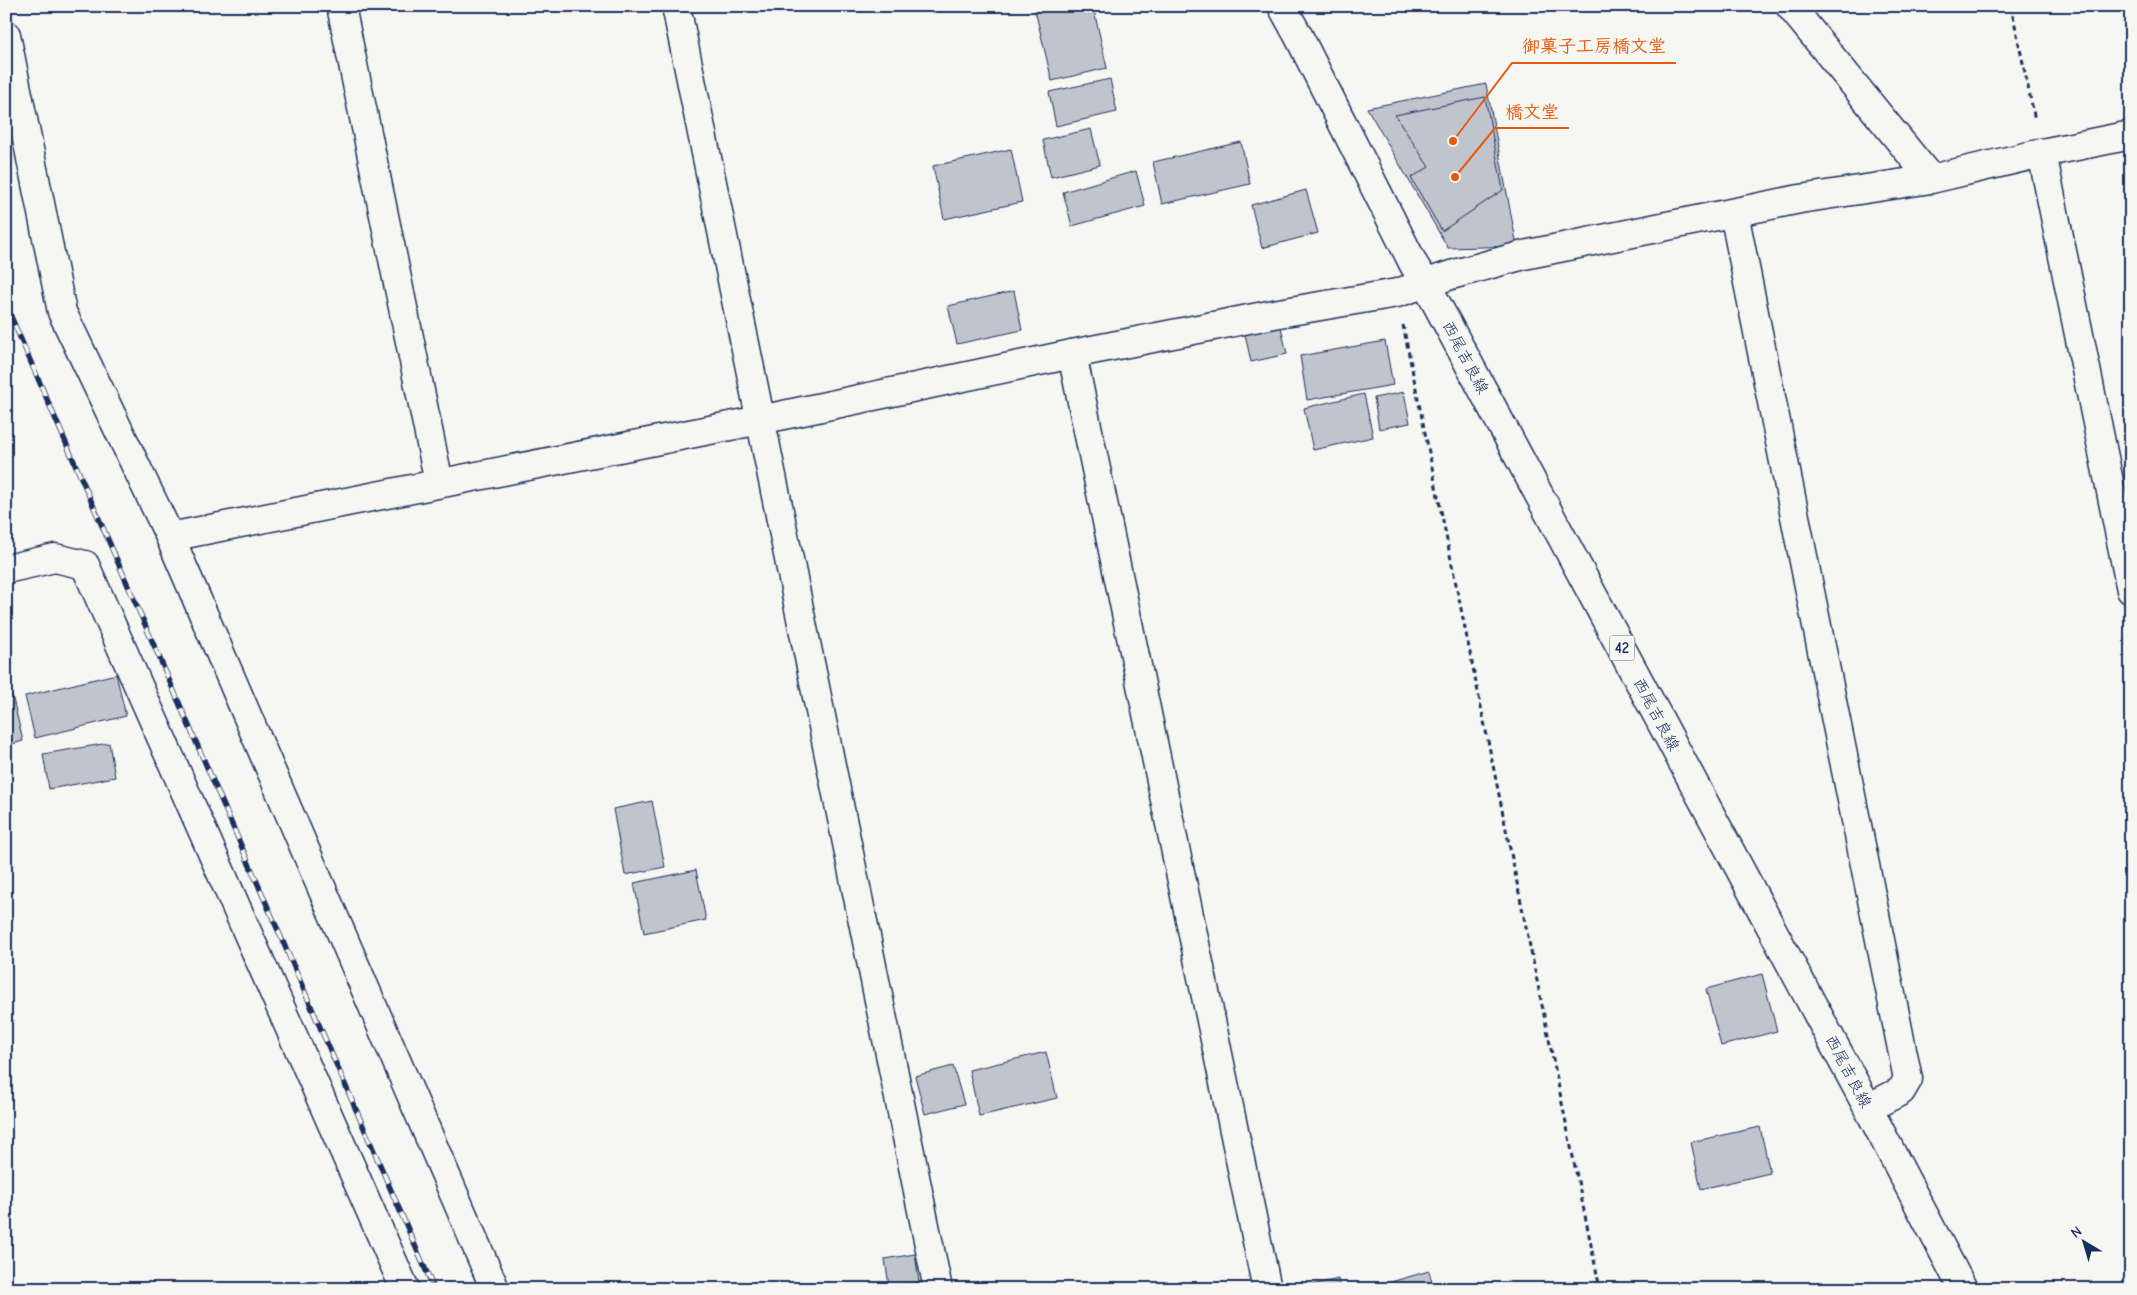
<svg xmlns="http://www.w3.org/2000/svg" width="2137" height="1295" font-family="'Comic Neue','Klee One',sans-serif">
<rect width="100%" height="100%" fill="#f6f6f2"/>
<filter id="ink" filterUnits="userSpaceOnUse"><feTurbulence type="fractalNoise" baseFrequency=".02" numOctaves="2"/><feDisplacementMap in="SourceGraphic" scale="10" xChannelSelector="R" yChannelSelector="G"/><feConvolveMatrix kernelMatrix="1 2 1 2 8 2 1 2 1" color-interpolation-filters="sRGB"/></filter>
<g filter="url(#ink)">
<!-- building -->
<g fill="#c0c4cd" stroke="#1b2f5e">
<path d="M1034 6H1093L1107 68 1052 81Z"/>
<path d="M1110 79 1117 112 1056 126 1049 92Z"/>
<path d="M1486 84 1517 246 1448 248 1367 108Z"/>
<path d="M1485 97 1503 190 1442 231 1411 178 1429 167 1395 115Z"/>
<path d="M1091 129 1100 165 1051 177 1043 140Z"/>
<path d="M1241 142 1250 184 1162 204 1153 162Z"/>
<path d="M1011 149 1022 202 944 219 933 166Z"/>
<path d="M1136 171 1145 206 1072 226 1063 192Z"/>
<path d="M1306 190 1318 233 1262 248 1251 205Z"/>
<path d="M1014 291 1022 330 957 344 948 306Z"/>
<path d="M1281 327 1287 354 1251 362 1245 334Z"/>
<path d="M1385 341 1393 385 1307 400 1300 356Z"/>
<path d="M1404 392 1410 423 1379 429 1374 398Z"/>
<path d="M1364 394 1373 437 1313 450 1304 408Z"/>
<path d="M116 674 126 716 35 738 25 696Z"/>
<path d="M12 695 23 741 6 746V696Z"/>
<path d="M109 743 115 777 49 789 43 754Z"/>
<path d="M652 801 665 867 625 875 613 809Z"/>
<path d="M696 870 706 920 644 933 634 883Z"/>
<path d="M1762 974 1777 1031 1721 1046 1706 989Z"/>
<path d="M1046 1052 1057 1098 979 1116 969 1070Z"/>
<path d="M953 1066 964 1104 925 1114 915 1076Z"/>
<path d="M1760 1127 1770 1173 1701 1189 1691 1142Z"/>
<path d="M915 1254 919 1282 889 1286 885 1259Z"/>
<path d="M1429 1271 1434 1289H1370V1288Z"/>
<path d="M1338 1279 1340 1289H1294Z"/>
</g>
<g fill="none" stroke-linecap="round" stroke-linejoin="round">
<!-- minor casing -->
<g stroke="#1b2f5e" stroke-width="31">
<g id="minor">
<path d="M341 6 439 483"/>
<path d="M676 6 938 1289"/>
<path d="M1790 6 1931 179"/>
<path d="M6 35 62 312 170 537 495 1289"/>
<path d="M2042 153 2131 590"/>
<path d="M1734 213 1908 1079 1901 1091 1868 1108"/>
<path d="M1072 354 1267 1289"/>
<path d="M170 537 760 420 1072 354 1279 313 1397 293 1451 275 1524 255 1800 199 1931 179 2042 153 2131 135"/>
<path d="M6 569 55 558 85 565 405 1289"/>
</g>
</g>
<!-- major casing -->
<g stroke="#1b2f5e" stroke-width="31">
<path id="major" d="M1282 6 1298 35 1414 265 1426 284 1868 1108 1963 1289"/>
</g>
<!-- path -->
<g stroke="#1b2f5e" stroke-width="3" stroke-dasharray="5 4" stroke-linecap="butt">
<path d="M2011 6 2035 120"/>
<path d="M1403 325 1600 1289"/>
</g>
<!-- minor -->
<use href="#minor" stroke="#f6f6f2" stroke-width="28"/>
<!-- major -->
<use href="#major" stroke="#f6f6f2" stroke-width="28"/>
<!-- rail casing -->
<g stroke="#1b2f5e" stroke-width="5.5">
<path id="rail" d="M6 305 434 1289"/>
</g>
<!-- rail -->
<use href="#rail" stroke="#f6f6f2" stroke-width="4" stroke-dasharray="11" stroke-linecap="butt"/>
</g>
</g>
<g text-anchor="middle" stroke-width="4.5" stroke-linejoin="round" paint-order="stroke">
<!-- shield labels -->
<rect fill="#f6f6f2" stroke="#5d6b8a" stroke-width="1" x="1609.5" y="635.5" width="25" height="25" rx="4"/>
<g font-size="15" font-weight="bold" fill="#1b2f5e">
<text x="1622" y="653">42</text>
</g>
<!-- street labels -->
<g font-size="16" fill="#1b2f5e" stroke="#f6f6f2">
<text transform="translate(1466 357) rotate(62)" y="6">西尾吉良線</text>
<text transform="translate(1657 714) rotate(62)" y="6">西尾吉良線</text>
<text transform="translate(1849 1071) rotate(62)" y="6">西尾吉良線</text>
</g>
</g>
<!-- callouts -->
<path fill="none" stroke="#e8590c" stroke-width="2" d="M1453 141L1512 63H1676M1455 177L1495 128H1569"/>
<g fill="#e8590c" stroke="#f6f6f2" stroke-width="2">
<circle cx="1453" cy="141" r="5"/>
<circle cx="1455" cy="177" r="5"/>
</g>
<g font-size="18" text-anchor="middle" font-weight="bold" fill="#e8590c" stroke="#f6f6f2" stroke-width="4.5" stroke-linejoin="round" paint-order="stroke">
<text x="1594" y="52">御菓子工房橋文堂</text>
<text x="1532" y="118">橋文堂</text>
</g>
<!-- margin -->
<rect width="2137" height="1295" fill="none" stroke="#f6f6f2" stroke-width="25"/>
<rect x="12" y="12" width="2112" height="1270" fill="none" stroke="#1b2f5e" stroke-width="2" filter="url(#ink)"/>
<!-- north arrow -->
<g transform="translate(2084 1242) rotate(322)" stroke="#f6f6f2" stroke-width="4" paint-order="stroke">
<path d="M0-4L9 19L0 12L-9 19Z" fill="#1b2f5e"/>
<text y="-8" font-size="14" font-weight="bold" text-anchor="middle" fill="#1b2f5e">N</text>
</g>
</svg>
